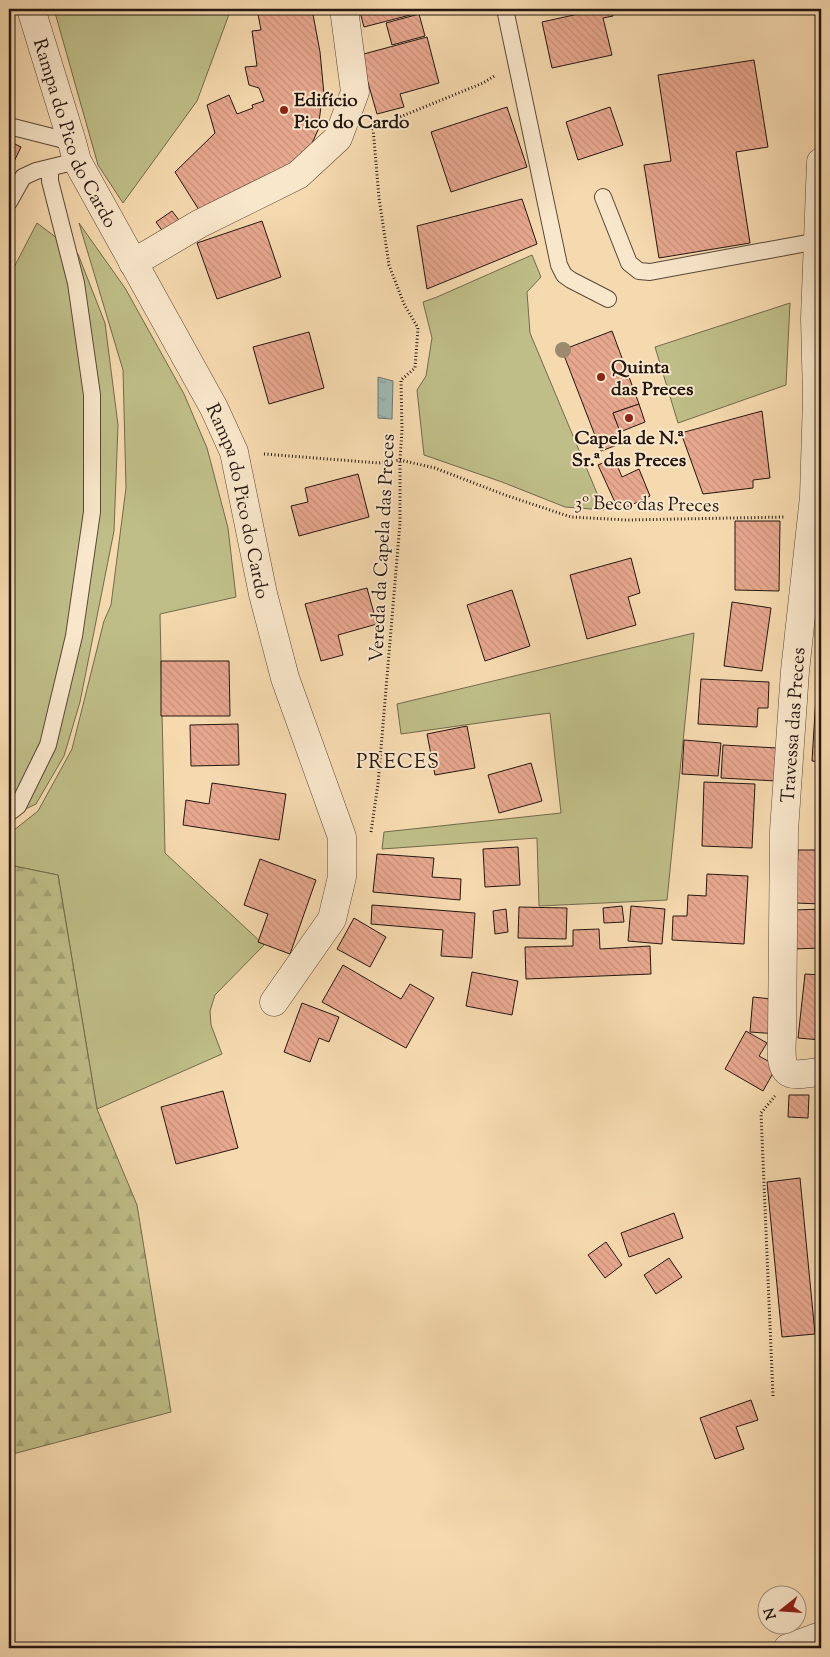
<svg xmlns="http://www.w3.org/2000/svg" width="830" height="1657" font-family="'Sorts Mill Goudy',serif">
<defs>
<pattern id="forest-firs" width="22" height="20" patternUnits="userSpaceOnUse" patternTransform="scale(1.25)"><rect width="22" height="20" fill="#bfbe88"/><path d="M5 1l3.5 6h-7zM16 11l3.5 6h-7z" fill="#a4a374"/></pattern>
<pattern id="water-ripples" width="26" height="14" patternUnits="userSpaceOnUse" patternTransform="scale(1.25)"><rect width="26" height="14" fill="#9eb9b3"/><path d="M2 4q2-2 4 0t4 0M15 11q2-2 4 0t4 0" fill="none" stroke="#889e99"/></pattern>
<pattern id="building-back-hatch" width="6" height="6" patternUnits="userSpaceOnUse" patternTransform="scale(1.25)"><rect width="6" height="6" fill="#e8a88f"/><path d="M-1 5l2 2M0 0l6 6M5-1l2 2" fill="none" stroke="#c7907a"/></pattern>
</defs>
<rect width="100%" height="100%" fill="#f6daaf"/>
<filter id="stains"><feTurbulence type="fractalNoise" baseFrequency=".004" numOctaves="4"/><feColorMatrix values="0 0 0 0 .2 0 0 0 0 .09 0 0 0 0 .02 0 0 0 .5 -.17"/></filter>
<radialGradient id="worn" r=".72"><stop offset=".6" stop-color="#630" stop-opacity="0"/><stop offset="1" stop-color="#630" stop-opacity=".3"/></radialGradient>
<!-- green -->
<g fill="#bfbe88" stroke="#726a4d">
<path d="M54 9H231L197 101 123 203 98 165Z"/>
<path d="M37 223 78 254 105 323 118 425 114 531 80 702 64 756 36 804 9 817V277Z"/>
<path d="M79 223 125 288 184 394 207 448 228 528 236 597 160 614 165 853 264 945 215 995 210 1011 211 1025 222 1054 97 1109 58 875 9 865V834L38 811 72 749 104 621 111 605 126 488 123 370Z"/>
<path d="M532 255 541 277 527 292 530 333 604 510 565 507 502 482 424 455 417 390 426 376 432 338 423 302 437 297Z"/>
<path d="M790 303 786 385 678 423 655 347Z"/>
<path d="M694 633 667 900 539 906 537 838 382 849 384 832 561 813 550 713 401 734 397 704Z"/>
</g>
<!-- forest -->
<path fill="url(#forest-firs)" stroke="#726a4d" d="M9 865 58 875 97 1109 137 1205 171 1412 9 1455Z"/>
<!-- water -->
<path fill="url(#water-ripples)" stroke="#6d7873" d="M378 377 393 381 392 419 378 418Z"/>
<!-- building -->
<g fill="url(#building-back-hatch)" stroke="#241712">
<path d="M257 9H312L320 52 325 105 321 106 318 130 314 139 309 149 299 159 285 168 199 210 175 172 215 133 207 105 229 95 237 114 253 108 252 105 264 101 259 88 249 85 245 67 257 66 252 31 261 30Z"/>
<path d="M372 9H412L414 14 364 27 360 12Z"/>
<path d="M601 9H611L613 16 603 18 612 55 552 68 542 22Z"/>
<path d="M419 14 425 36 392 45 386 23Z"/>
<path d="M9 27 12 28 9 43Z"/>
<path d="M427 37 439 83 400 94 404 107 377 114 360 55Z"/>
<path d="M754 60 768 147 736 152 750 243 659 258 644 165 671 161 658 75Z"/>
<path d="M507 107 527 167 451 192 431 132Z"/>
<path d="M610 107 623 145 578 160 566 122Z"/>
<path d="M9 141 21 147 9 172Z"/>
<path d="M522 199 537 244 427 289 417 226Z"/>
<path d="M172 211 185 228 169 240 156 222Z"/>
<path d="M262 221 281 277 217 299 197 243Z"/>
<path d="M612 331 639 404 613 413 625 442 601 451 562 350Z"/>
<path d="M309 332 324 388 269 404 253 347Z"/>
<path d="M639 404 645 422 620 432 613 413Z"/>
<path d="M762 411 770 478 753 480V488L703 494 681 433Z"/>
<path d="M614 458 622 477 639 469 650 496 619 511 598 465Z"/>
<path d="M358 474 369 517 299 536 291 506 308 502 305 488Z"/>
<path d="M735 521H780L779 591 735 590Z"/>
<path d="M631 558 640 593 628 597 636 625 587 639 570 575Z"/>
<path d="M367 588 377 624 338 635 343 655 321 661 305 604Z"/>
<path d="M512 590 530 646 485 661 467 605Z"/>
<path d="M732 602 771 608 762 671 724 666Z"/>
<path d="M821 615V697L816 696Z"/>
<path d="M161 661H229L230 716H161Z"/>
<path d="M701 679 769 682 768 708H758L757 727 698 724Z"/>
<path d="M816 696 821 697V762L812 761Z"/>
<path d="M238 724 239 765 191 766 190 725Z"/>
<path d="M467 726 475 768 435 775 427 734Z"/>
<path d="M684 740 721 743 718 776 682 774Z"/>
<path d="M723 745 777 748 776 781 721 778Z"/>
<path d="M531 763 542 801 499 813 488 775Z"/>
<path d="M704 782 755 784 752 848 702 846Z"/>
<path d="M212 783 286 794 279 840 183 825 186 800 209 804Z"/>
<path d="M518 847 520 885 485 887 483 849Z"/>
<path d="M798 850H821V904L796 903Z"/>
<path d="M377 854 434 858 432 877 461 879 460 900 373 892Z"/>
<path d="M260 859 316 880 290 954 258 942 268 914 244 905Z"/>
<path d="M707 874 748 876 744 944 672 940 673 916H687L688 895 706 896Z"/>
<path d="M372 905 475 913 472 958 441 956 443 930 371 924Z"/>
<path d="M622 906 624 922 604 923 603 908Z"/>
<path d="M631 906 665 909 662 944 628 941Z"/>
<path d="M519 907 567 908 566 939 518 938Z"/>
<path d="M506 909 508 932 495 934 493 911Z"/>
<path d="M821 909V948L794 949 795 910Z"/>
<path d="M354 918 386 937 370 967 337 949Z"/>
<path d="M599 929 600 949 650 946 651 974 526 979 525 947 573 946V930Z"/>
<path d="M343 965 401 999 410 984 434 998 406 1048 322 1002Z"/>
<path d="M472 972 518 981 512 1015 466 1006Z"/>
<path d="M805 974 821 975V1040L798 1038Z"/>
<path d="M753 997 780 1000 778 1034 750 1032Z"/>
<path d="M302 1003 339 1017 329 1042 319 1038 310 1062 284 1052Z"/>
<path d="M746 1031 767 1043 759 1056 777 1066 763 1091 725 1069Z"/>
<path d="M223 1091 238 1148 176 1164 161 1107Z"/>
<path d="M789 1095H809L808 1118 788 1117Z"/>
<path d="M800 1178 815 1334 782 1337 767 1182Z"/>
<path d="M674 1213 683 1238 629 1257 621 1233Z"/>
<path d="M606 1242 622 1265 605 1278 588 1255Z"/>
<path d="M669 1258 682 1277 656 1294 644 1275Z"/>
<path d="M751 1400 758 1420 736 1427 744 1449 715 1459 700 1418Z"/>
</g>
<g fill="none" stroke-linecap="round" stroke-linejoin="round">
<!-- lane casing -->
<g stroke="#584839" stroke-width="18">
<g id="lane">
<path d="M505 9 559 265 564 275 571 280 608 299"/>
<path d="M9 126 72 142"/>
<path d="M603 197 629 263 639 271 650 272 818 241"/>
<path d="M9 202 23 177 36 171 77 161"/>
<path d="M9 813 18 806 48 745 74 636 92 512V395L76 283 50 181V168"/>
</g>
</g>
<!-- street casing -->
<g stroke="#584839" stroke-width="29">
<g id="street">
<path id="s1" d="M31 9 72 142 77 161 214 408 234 452 263 594 285 678 342 837V877L332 919 274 1002"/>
<path d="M821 162 815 318 817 398 814 497 795 671 784 831 782 1035C782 1046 778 1072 793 1074 802 1075 813 1072 821 1072"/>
<path d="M133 263 199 224 298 175 338 138 355 92 344 9"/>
<path d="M788 1648 821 1636"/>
</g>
</g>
<!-- path -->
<g stroke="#241712" stroke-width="3" stroke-dasharray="1 2.5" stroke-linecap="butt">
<path d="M264 454 379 463 400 460 435 468 505 495 571 517 627 520 785 517"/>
<path d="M371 832 378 784 400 523V460L402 430 401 380 415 368 418 328 404 304 389 265 379 198 373 128 483 83 496 75"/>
<path d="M773 1396 761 1113 775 1096"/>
</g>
<!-- lane -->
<use href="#lane" stroke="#f9e7cb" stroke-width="16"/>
<!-- street -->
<use href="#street" stroke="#f9e7cb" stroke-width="28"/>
</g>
<!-- trees -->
<circle fill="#9c8a6c" cx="563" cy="350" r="8"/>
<!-- markers -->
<g fill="#8f2418" stroke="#f9e7cb" stroke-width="2">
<circle cx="284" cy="110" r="5"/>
<circle cx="601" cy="377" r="5"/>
<circle cx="629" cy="418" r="5"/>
</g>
<g text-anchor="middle" stroke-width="4" stroke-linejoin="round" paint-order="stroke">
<!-- poi labels -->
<g font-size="19" font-weight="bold" fill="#241712" stroke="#f9e7cb" text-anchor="start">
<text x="294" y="106">Edifício<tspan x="294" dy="22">Pico do Cardo</tspan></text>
<text x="611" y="373">Quinta<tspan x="611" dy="22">das Preces</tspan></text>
<text x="629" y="444" text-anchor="middle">Capela de N.ª<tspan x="629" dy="22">Sr.ª das Preces</tspan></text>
</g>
<!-- street labels -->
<g font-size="19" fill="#241712" stroke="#f9e7cb">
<text dy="7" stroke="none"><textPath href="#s1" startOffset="132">Rampa do Pico do Cardo</textPath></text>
<text dy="7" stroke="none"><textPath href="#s1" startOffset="538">Rampa do Pico do Cardo</textPath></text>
<text transform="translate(647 503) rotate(1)" y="7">3º Beco das Preces</text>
<text transform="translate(381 548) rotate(-87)" y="7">Vereda da Capela das Preces</text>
<text transform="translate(792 725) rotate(-86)" y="7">Travessa das Preces</text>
</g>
<!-- neighbourhood labels -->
<g font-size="20" letter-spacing="1" fill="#241712" stroke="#f9e7cb">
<text x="398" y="768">PRECES</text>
</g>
</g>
<!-- margin -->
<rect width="830" height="1657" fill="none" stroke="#f6daaf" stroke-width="30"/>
<rect x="10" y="10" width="810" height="1637" fill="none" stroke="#241712" stroke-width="2.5"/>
<rect x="15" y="15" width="800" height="1627" fill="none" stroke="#241712"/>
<!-- north arrow -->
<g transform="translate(782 1610) rotate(253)"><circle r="24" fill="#f9e7cb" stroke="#a49481"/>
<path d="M0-4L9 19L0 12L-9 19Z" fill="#8f2418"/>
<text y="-8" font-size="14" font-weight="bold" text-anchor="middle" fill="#241712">N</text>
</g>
<rect width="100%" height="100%" filter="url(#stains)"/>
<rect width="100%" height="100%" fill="url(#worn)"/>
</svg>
